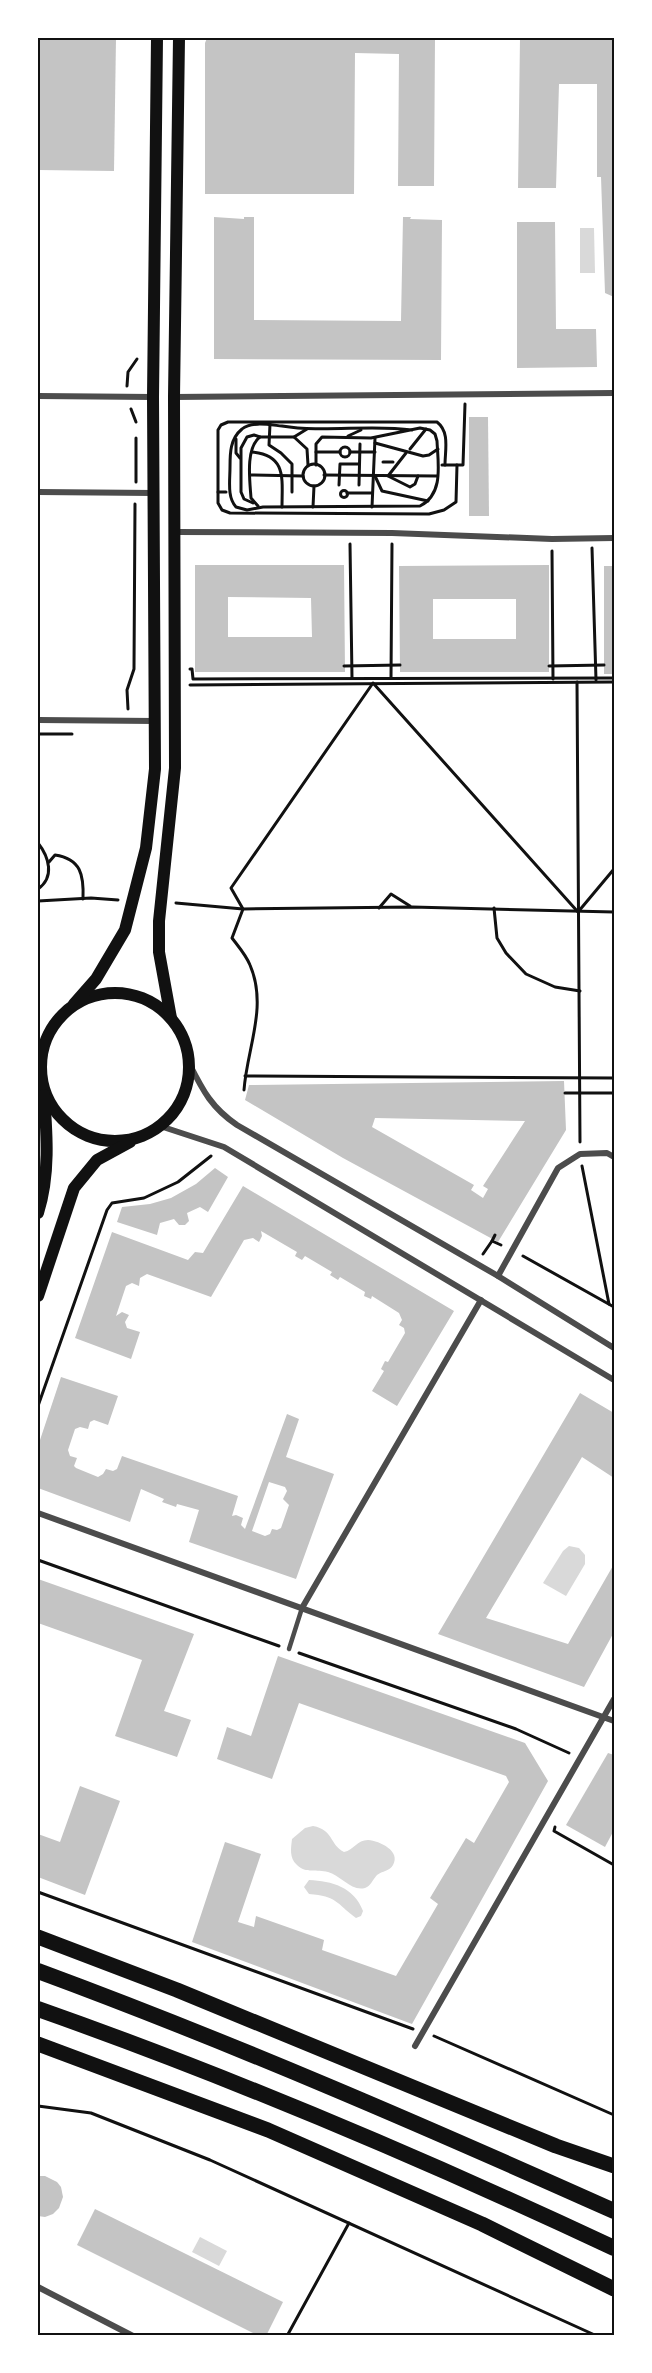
<svg xmlns="http://www.w3.org/2000/svg" width="652" height="2373" font-family="'Asap Condensed',sans-serif">
<rect width="100%" height="100%" fill="#fff"/>
<!-- water -->
<g fill="#d9d9d9">
<path d="M580 228H594L595 273H580Z"/>
<path d="M569 1546 579 1548 585 1555V1564L566 1596 543 1583 563 1551Z"/>
<path d="M313 1826C334 1830 329 1844 344 1852 354 1850 357 1840 368 1840 380 1841 401 1851 393 1865 390 1871 382 1871 377 1875 373 1879 371 1886 365 1888 352 1892 340 1875 328 1872 317 1869 306 1874 297 1865 289 1858 291 1848 292 1839L305 1828Z"/>
<path d="M309 1880C332 1881 354 1887 363 1911L361 1916 356 1918C336 1903 337 1896 309 1894L304 1887Z"/>
<path d="M200 2237 227 2251 219 2266 192 2252Z"/>
</g>
<!-- building -->
<g fill="#c4c4c4" fill-rule="evenodd">
<path d="M38 38H116L114 171 38 170Z"/>
<path d="M207 38H435L434 186H398L399 54 355 53 354 194H205V43Z"/>
<path d="M520 38H614V297L605 293 601 177H597V84H559L556 188H518Z"/>
<path d="M214 217 244 219V217H254V320L401 321 403 217H411L410 219 442 220 441 360 214 359Z"/>
<path d="M517 222H555L556 329H596L597 367 517 368Z"/>
<path d="M469 417H488L489 516H469Z"/>
<path d="M195 565H344L345 672H195ZM228 597 311 598 312 637H228Z"/>
<path d="M549 565V672H400L399 566ZM433 599H516V639H433Z"/>
<rect x="604" y="566" width="10" height="108"/>
<path d="M564 1081 566 1130 498 1242 343 1158 245 1100 249 1085ZM375 1118 525 1121 483 1186 488 1189 483 1198 471 1190 474 1185 372 1127Z"/>
<path d="M215 1168 228 1177 208 1212 200 1207 187 1213 189 1221 185 1225H179L174 1219 160 1223 157 1235 117 1222 122 1207 150 1204 171 1198 196 1184Z"/>
<path d="M243 1186 454 1311 397 1406 372 1391 384 1371 381 1369 385 1361 388 1362 405 1333 404 1328 399 1325 402 1320 399 1313 372 1296 371 1299 364 1296 365 1292 340 1277 338 1280 330 1275 332 1272 305 1256 302 1260 295 1256 297 1252 261 1231 262 1236 259 1242 253 1238 244 1240 211 1297 147 1274 140 1278 139 1286 132 1283 126 1286 116 1316 122 1312 129 1315 125 1322 127 1328 140 1332 131 1359 75 1338 112 1232 188 1260 195 1252 203 1253Z"/>
<path d="M61 1377 118 1396 108 1425 94 1420 90 1422 88 1429 80 1427 75 1429 68 1450 70 1456 77 1458 74 1466 76 1468 98 1477 103 1474 106 1469 113 1471 117 1469 122 1456 238 1496 232 1516 236 1515 243 1518 241 1525 245 1529 287 1414 299 1419 286 1457 334 1474 296 1579 189 1542 199 1510 177 1504 176 1507 162 1502 164 1499 141 1489 130 1522 38 1488V1446ZM269 1482 285 1487 287 1491 283 1499 289 1505 281 1528 277 1530 272 1529 270 1534 265 1536 252 1531Z"/>
<path d="M580 1393 614 1413V1478L582 1457 486 1618 568 1644 614 1564V1632L584 1687 438 1634Z"/>
<path d="M38 1579 194 1634 164 1711 191 1720 177 1757 115 1736 142 1660 38 1623Z"/>
<path d="M278 1656 525 1743 548 1781 412 2024 192 1942 225 1842 261 1854 238 1922 254 1927 256 1916 324 1940 322 1950 396 1976 438 1904 430 1898 466 1838 474 1843 509 1782 506 1776 299 1703 272 1779 217 1759 227 1727 251 1736Z"/>
<path d="M608 1753 614 1755V1830L605 1847 566 1825Z"/>
<path d="M80 1786 120 1801 85 1895 38 1877V1834L60 1842Z"/>
<path d="M38 2176H45L57 2182 61 2187 63 2197 59 2208 53 2214 45 2217 38 2216Z"/>
<path d="M95 2209 283 2302 266 2336H259L77 2245Z"/>
</g>
<g fill="none" stroke-linecap="round" stroke-linejoin="round">
<!-- path -->
<g stroke="#111" stroke-width="3">
<path d="M127 386 128 372 137 359"/>
<path d="M131 409 136 422"/>
<path d="M270 424 269 445 281 453 292 464V492"/>
<path d="M348 436 361 430"/>
<path d="M294 437 307 449 308 465"/>
<path d="M236 439V453L240 458"/>
<path d="M375 443 423 456 429 455 438 449"/>
<circle cx="345" cy="452" r="5"/>
<path d="M410 449 426 429"/>
<path d="M252 452C287 455 282 479 282 507"/>
<path d="M316 452H340"/>
<path d="M350 452H375"/>
<path d="M406 453 388 476 410 487 415 484 418 476"/>
<path d="M383 462H393"/>
<circle cx="314" cy="475" r="11"/>
<path d="M316 465V444L322 437 371 438 420 428 430 430 435 434 437 441C438 464 444 494 420 506L263 507 247 510 236 507C227 497 230 481 230 467 230 453 230 439 242 429 251 421 271 425 282 426 325 433 369 424 412 430"/>
<path d="M442 465H463L465 404"/>
<path d="M445 465C445 450 450 432 437 422H228L221 425 218 430V503L222 510 230 513 429 514 444 510 456 502 457 465"/>
<path d="M251 475 303 476"/>
<path d="M324 475 437 476"/>
<path d="M375 476 382 491 428 501"/>
<path d="M136 482V438"/>
<path d="M339 485 340 464H359"/>
<path d="M359 485 360 444"/>
<circle cx="344" cy="494" r="3.5"/>
<path d="M218 492H226"/>
<path d="M347 493H372"/>
<path d="M253 503 244 499 241 492V448L247 437 254 435 260 437"/>
<path d="M258 506 251 498C250 482 245 448 260 437H294L307 429"/>
<path d="M313 507 314 486"/>
<path d="M372 507 375 438"/>
<path d="M350 544 352 678"/>
<path d="M592 548 596 680"/>
<path d="M552 551 553 679"/>
<path d="M344 666 400 665"/>
<path d="M549 666 604 665"/>
<path d="M190 669H192L193 679 614 678"/>
<path d="M391 678 392 544"/>
<path d="M577 682 580 1142"/>
<path d="M190 685 614 682"/>
<path d="M128 709 127 690 134 669 135 504"/>
<path d="M38 734H72"/>
<path d="M38 843C49 857 55 877 38 889"/>
<path d="M49 862 55 855C81 859 84 875 83 899"/>
<path d="M38 901 91 898 118 900"/>
<path d="M176 903 243 909 412 907 614 912"/>
<path d="M379 908 391 894 410 906"/>
<path d="M494 908 497 938 506 953 526 974 555 987 580 991"/>
<path d="M245 1076 614 1078"/>
<path d="M244 1090C247 1048 268 1007 250 965 246 955 238 946 232 938L243 909 231 888 373 683 578 912 614 869"/>
<path d="M565 1093H614"/>
<path d="M582 1166 609 1304"/>
<path d="M495 1235 492 1241 501 1245"/>
<path d="M483 1254 492 1241"/>
<path d="M523 1256 614 1307"/>
<path d="M38 1406 107 1210 112 1203 144 1198 178 1182 211 1156"/>
<path d="M38 1560 279 1646"/>
<path d="M299 1653 516 1729 569 1753"/>
<path d="M555 1827 554 1831 614 1865"/>
<path d="M38 1892 413 2029"/>
<path d="M434 2036 614 2115"/>
<path d="M38 2106 91 2113 210 2160 597 2336"/>
<path d="M287 2336 349 2223"/>
</g>
<!-- service -->
<path stroke="#4c4c4c" stroke-width="4.5" d="M289 1649 302 1608"/>
<!-- minor -->
<g stroke="#4c4c4c" stroke-width="6">
<path d="M38 396 153 397"/>
<path d="M174 397 614 393"/>
<path d="M38 492 153 493"/>
<path d="M175 532 392 533 552 539 614 538"/>
<path d="M38 720 155 721"/>
<path d="M190 1065C203 1091 212 1108 237 1125L498 1276 614 1348"/>
<path d="M160 1126 224 1147 614 1380"/>
<path d="M498 1276 558 1168 580 1154 607 1153 614 1157"/>
<path d="M38 1513 614 1721"/>
<path d="M302 1608 481 1300"/>
<path d="M415 2046 614 1699"/>
<path d="M38 2287 133 2336"/>
</g>
<!-- secondary -->
<g stroke="#111" stroke-width="12">
<circle cx="115" cy="1067" r="74"/>
<path d="M74 1004 96 979 125 930 146 848 155 769 153 397 157 38"/>
<path d="M171 1018 159 952V921L175 768 174 397 179 38"/>
<path d="M38 1213C50 1175 47 1135 44 1095"/>
<path d="M38 1296 74 1188 97 1160 130 1142"/>
</g>
<!-- primary -->
<g stroke="#111" stroke-width="15">
<path d="M38 1937 177 1990 556 2146 614 2166"/>
<path d="M38 2044 268 2130 482 2224 614 2289"/>
</g>
<!-- trunk -->
<g stroke="#111" stroke-width="16">
<path d="M38 1971C233 2043 424 2126 614 2211"/>
<path d="M38 2009C234 2078 426 2160 614 2248"/>
</g>
</g>
<!-- border -->
<rect width="652" height="2373" fill="none" stroke="#ffffff" stroke-width="78"/>
<rect x="39" y="39" width="574" height="2295" fill="none" stroke="#111" stroke-width="2"/>
</svg>
